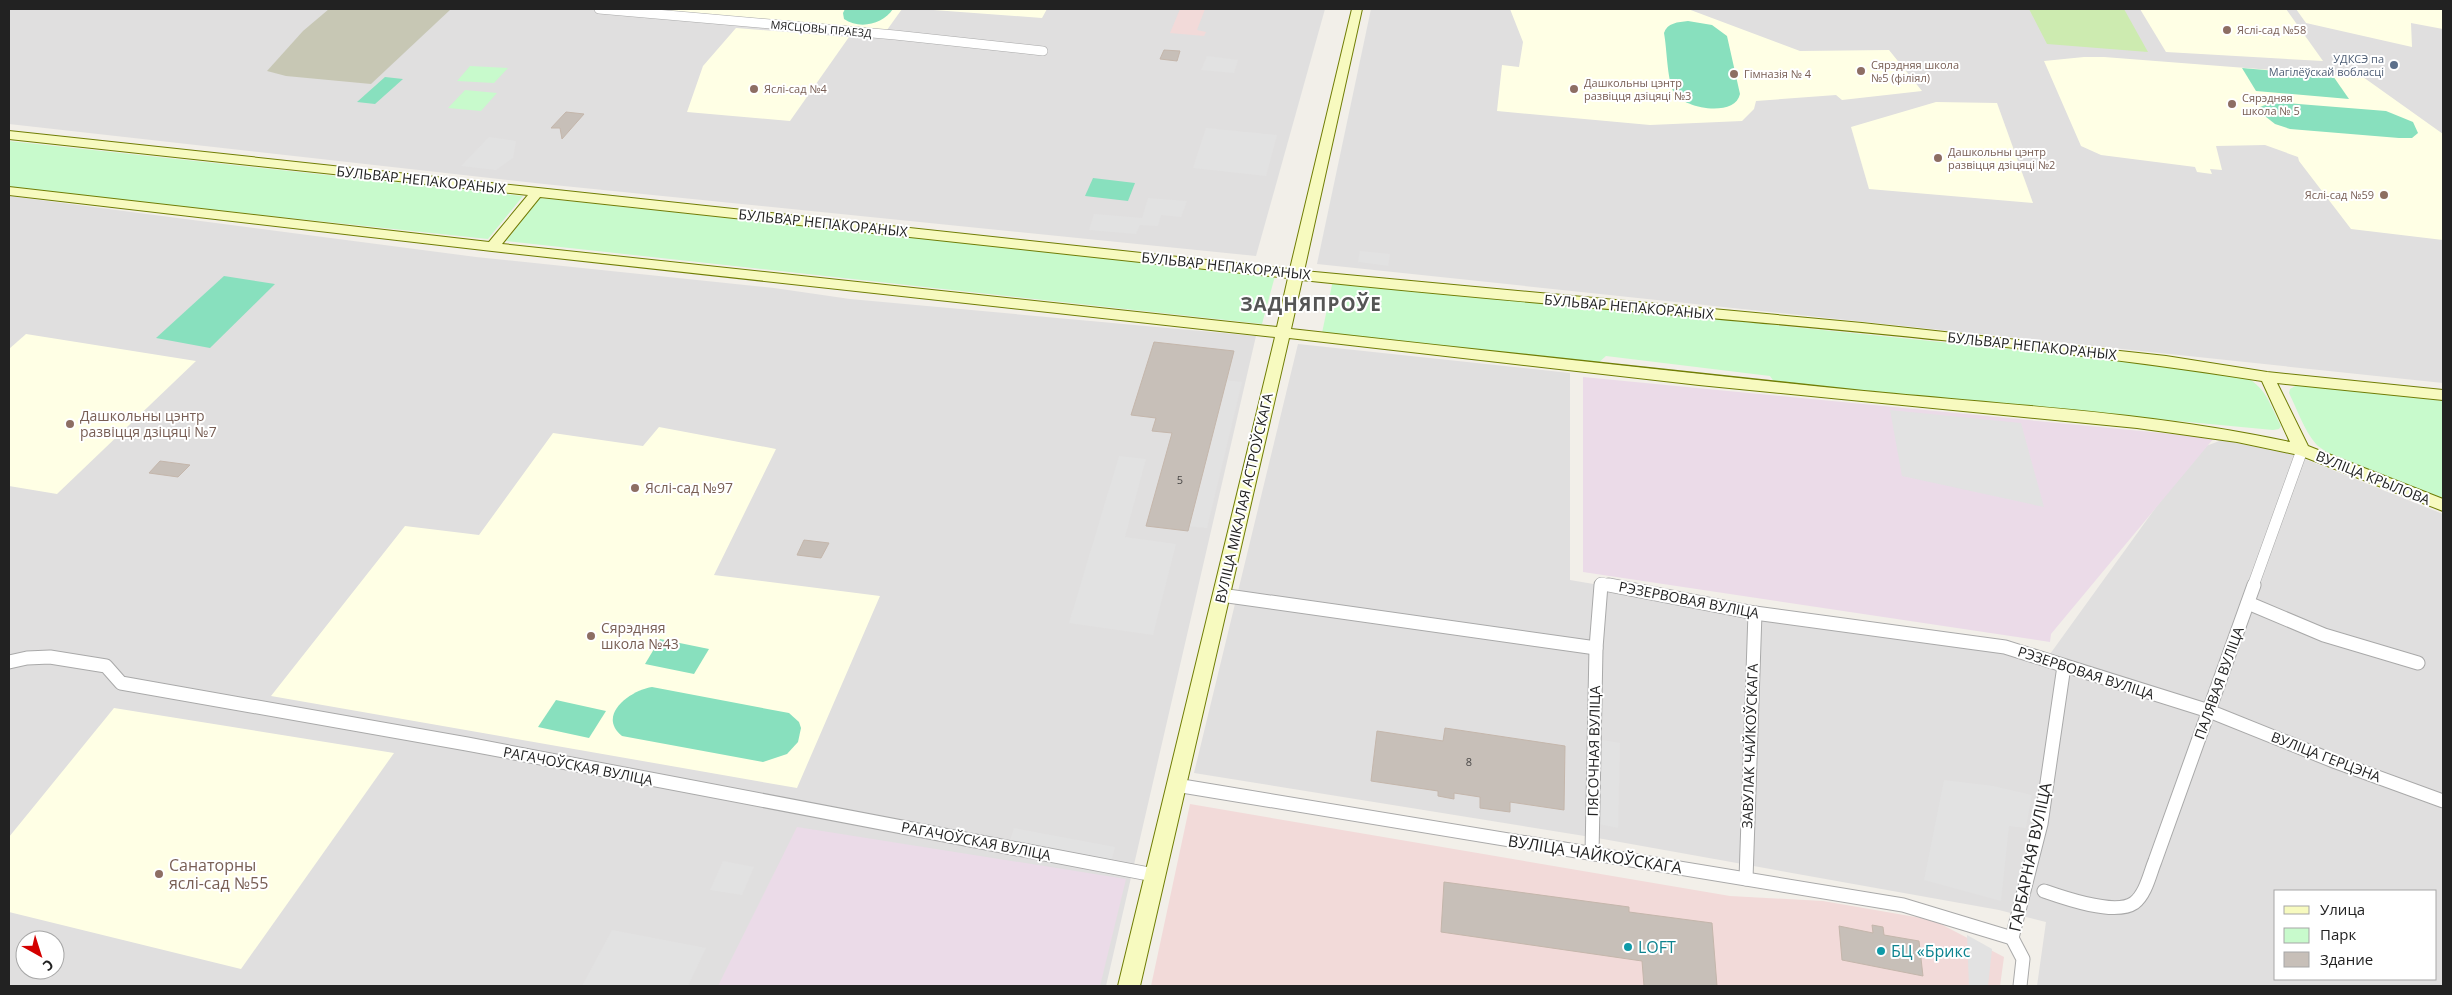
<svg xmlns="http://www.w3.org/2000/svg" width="2452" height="995" font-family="'Open Sans',sans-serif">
<rect width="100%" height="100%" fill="#f2efe9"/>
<!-- residential -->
<g fill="#e0dfdf" fill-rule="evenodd">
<path d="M9 9H1325L1256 256 544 184 9 124Z"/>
<path d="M1371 9H2443V383L1317 264Z"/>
<path d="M9 196 476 257 774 288 850 299 1256 336 1106 986H9ZM25 940H55V970H25Z"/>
<path d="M1298 344 1570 373V580L2045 661 2198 449 2222 440 2292 454 2443 514V986H2037L2046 922 1999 910 1603 839 1194 773ZM2276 891H2436V979H2276Z"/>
</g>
<!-- commercial -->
<g fill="#f2dad9">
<path d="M1180 9H1205L1197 30 1206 32 1204 36 1170 33Z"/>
<path d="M1190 804 1730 896 1823 901 1933 920 2004 957 2000 986H1151Z"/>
</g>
<!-- industrial -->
<g fill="#ebdbe8">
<path d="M1583 377 2214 438 2051 634 2050 642 1583 572Z"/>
<path d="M797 827 1126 879 1100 986H718Z"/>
</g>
<!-- education -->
<g fill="#ffffe5">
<path d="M651 9H902L887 30Z"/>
<path d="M920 9H1047L1042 18Z"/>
<path d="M1510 9H1688L1800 51 1889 50 1922 91 1842 100 1836 95 1756 101 1754 109 1742 121 1650 125 1497 111 1502 65 1519 67 1523 42Z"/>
<path d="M2140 9H2286L2323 61 2166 52Z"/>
<path d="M2296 9H2443V29L2411 23 2412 47 2306 23Z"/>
<path d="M736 28 849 37 790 121 687 112 703 66Z"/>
<path d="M2084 57H2104L2363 77 2443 134V240L2351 229 2299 161 2298 157 2265 145 2216 146 2222 170 2210 169 2212 174 2197 172 2195 167 2101 155 2081 146 2044 61Z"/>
<path d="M1936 102 1997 103 2033 203 1869 189 1851 127Z"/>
<path d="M26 334 196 361 57 494 9 486V349Z"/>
<path d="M659 427 776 449 714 575 880 596 797 788 271 696 405 526 479 535 553 433 643 446Z"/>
<path d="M114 708 394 753 241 969 9 912V837Z"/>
</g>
<!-- construction -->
<path fill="#c7c7b4" d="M329 9H451L371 84 286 76 267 71 303 31Z"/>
<!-- grass -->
<path fill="#cdebb0" d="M2029 9H2124L2148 52 2047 44Z"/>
<!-- park -->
<g fill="#c8facc">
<path d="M470 66 508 68 494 83 457 81Z"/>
<path d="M465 90 497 93 481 111 448 108Z"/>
<path d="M9 141 523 196 488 239 36 191 9 188Z"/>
<path d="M540 198 1275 276 1262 324 506 241Z"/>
<path d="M1333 280 2235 372C2266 385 2266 397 2281 426L2279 429 2273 430 1775 383 1770 376 1606 356 1597 364 1322 333Z"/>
<path d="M2299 384 2443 401V500C2417 489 2332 461 2316 444 2304 430 2297 409 2289 393L2290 389Z"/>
</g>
<!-- pitch -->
<g fill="#88e0be">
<path d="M845 9H893C883 24 860 30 844 19L843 13Z"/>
<path d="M1688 21 1712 25 1727 36 1740 94C1735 118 1682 109 1673 91 1667 77 1667 49 1664 33 1667 23 1678 22 1688 21Z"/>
<path d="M2242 68 2333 76 2349 99 2256 91Z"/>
<path d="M385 77 403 79 375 104 357 102Z"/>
<path d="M2273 102 2386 111 2413 122 2418 133 2412 138H2399L2290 129 2275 124 2261 113 2260 107Z"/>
<path d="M1093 178 1135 183 1128 201 1085 196Z"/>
<path d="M224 276 275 284 210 348 156 338Z"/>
<path d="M660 639 709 649 694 674 645 664Z"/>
<path d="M652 687 789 713 799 722 801 728 798 742 787 754 763 762 622 736C596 715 631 690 652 687Z"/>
<path d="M556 700 606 711 589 738 538 727Z"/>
</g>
<!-- parking -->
<g fill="#e2e2e2">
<path d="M1207 56 1238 60 1234 73 1201 70Z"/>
<path d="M1206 128 1277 135 1266 176 1193 168Z"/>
<path d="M489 137 516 141 513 158 496 170 461 166Z"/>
<path d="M1148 198 1187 201 1181 217 1161 215 1158 226 1140 225 1136 234 1089 230 1094 214 1142 218Z"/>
<path d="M1360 251 1390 254 1388 266 1358 262Z"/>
<path d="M1223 380 1242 382 1207 528 1186 526Z"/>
<path d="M1890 410 2021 423 2044 507 1902 476Z"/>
<path d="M1119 456 1146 459 1125 537 1176 544 1153 635 1069 623Z"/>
<path d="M1596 739 1620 743 1618 828 1593 823Z"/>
<path d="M1944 780 1993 786 2032 795 2026 828 2009 826 2001 901 1924 880Z"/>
<path d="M1014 828 1115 847 1110 866 1008 847Z"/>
<path d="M723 861 754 867 742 895 710 890Z"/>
<path d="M612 930 706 948 688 986H582Z"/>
<path d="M1967 935 1992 949 1988 986H1969Z"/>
</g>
<!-- building -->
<g fill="#c7bfb8" stroke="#c4b6ab">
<path d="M1164 50 1180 51 1177 61 1160 59Z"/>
<path d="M566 112 584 114 562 139 560 128H551Z"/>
<path d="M1154 342 1234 351 1188 531 1146 526 1172 433 1152 431 1156 418 1131 415Z"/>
<path d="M160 461 190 465 178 477 149 473Z"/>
<path d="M804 540 829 543 821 558 797 555Z"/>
<path d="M1445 728 1565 746 1564 810 1510 802V812L1480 808V797L1454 793V799L1438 796V791L1371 781 1377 731 1443 741Z"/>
<path d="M1444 882 1629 907V912L1712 923 1717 986H1644L1642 961 1441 932Z"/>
<path d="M1872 925 1883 927 1884 935 1919 941 1923 976 1842 960 1839 926 1873 933Z"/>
</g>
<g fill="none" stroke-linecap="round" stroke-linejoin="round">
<!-- street-far2 casing -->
<g stroke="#a9a9a9" stroke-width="10">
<path id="street-far2" d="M599 9 895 35 1043 51"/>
</g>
<!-- street-far1 casing -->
<g stroke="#a9a9a9" stroke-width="12">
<g id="street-far1">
<path d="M1601 586V583L1615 586"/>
<path d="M2253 586 2302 450"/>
</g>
</g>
<!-- street casing -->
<g stroke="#a9a9a9" stroke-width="15">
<g id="street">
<path d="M1609 585 1755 613 2005 647 2209 711 2336 762 2443 801"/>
<path d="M1221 595 1596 648"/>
<path d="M2248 603 2324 635 2418 663"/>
<path d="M9 662 27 658 50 657 106 666 121 683 467 744 1154 875"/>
<path d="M1176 785 1903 905 2012 938"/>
<path d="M1592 854 1596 648 1601 585"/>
<path d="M1746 879 1755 613"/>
<path d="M2044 891C2064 898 2115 916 2134 903 2146 894 2150 873 2155 861L2254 585"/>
<path d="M2020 986 2023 959 2012 938 2041 824 2064 666"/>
</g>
</g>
<!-- secondary casing -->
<g stroke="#707d05" stroke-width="2">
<path id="secondary" d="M1352 9H1362L1304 271 1862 323 2166 356 2267 372 2443 390V400L2277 383 2308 446 2443 499V511L2299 455 2237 442 2137 428 1699 385 1289 338 1140 986H1118L1275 337 492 251 9 195V187L489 242 528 195 9 139V131L1290 269ZM540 197 1288 278 1277 327 502 244ZM1302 280C1621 314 1944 331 2262 381L2290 442C2151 412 2006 405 1864 391 1673 372 1482 350 1291 329Z"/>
</g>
<!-- street-far2 -->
<use href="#street-far2" stroke="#fff" stroke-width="9"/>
<!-- street-far1 -->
<use href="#street-far1" stroke="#fff" stroke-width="11"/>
<!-- street -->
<use href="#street" stroke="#fff" stroke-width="13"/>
<!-- secondary -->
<use href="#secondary" fill="#f7fabf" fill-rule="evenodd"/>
</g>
<!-- markers -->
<g fill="#8d6e63" stroke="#fff" stroke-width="2">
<circle cx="2227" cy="30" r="5"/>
<circle cx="1861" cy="71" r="5"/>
<circle cx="1734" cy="74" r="5"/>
<circle cx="754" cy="89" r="5"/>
<circle cx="1574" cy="89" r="5"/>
<circle cx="2232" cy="104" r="5"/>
<circle cx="1938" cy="158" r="5"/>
<circle cx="2384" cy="195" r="5"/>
<circle cx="70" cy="424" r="5"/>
<circle cx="635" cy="488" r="5"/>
<circle cx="591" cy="636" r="5"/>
<circle cx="159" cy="874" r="5"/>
</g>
<circle fill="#5c6f8a" stroke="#fff" stroke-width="2" cx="2394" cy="65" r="5"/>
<g fill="#0f9aa8" stroke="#fff" stroke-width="2">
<circle cx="1628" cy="947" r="5"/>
<circle cx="1881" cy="951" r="5"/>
</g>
<g text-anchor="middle" stroke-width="4" stroke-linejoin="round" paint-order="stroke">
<!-- far-street labels -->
<g font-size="11" fill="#222" stroke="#fff">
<text transform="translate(821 29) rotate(5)" y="4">МЯСЦОВЫ ПРАЕЗД</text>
</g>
<!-- far-education labels -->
<g font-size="11" fill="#785e54" stroke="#fff" text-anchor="start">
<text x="2237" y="34">Яслі-сад №58</text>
<text x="1871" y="69">Сярэдняя школа<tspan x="1871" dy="13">№5 (філіял)</tspan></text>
<text x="1744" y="78">Гімназія № 4</text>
<text x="1584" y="87">Дашкольны цэнтр<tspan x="1584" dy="13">развіцця дзіцяці №3</tspan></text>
<text x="764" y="93">Яслі-сад №4</text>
<text x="2242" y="102">Сярэдняя<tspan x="2242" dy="13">школа № 5</tspan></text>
<text x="1948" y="156">Дашкольны цэнтр<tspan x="1948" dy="13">развіцця дзіцяці №2</tspan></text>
<text x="2374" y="199" text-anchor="end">Яслі-сад №59</text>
</g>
<!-- far-service labels -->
<g font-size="11" fill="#4e5e75" stroke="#fff" text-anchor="end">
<text x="2384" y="63">УДКСЭ па<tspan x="2384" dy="13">Магілёўскай вобласці</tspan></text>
</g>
<!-- number labels -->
<g font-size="11" fill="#4b4948">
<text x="1180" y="484">5</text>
<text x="1469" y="766">8</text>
</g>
<!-- street labels -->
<g font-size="14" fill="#222" stroke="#fff">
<text transform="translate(421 180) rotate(6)" y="5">БУЛЬВАР НЕПАКОРАНЫХ</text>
<text transform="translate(823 223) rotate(6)" y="5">БУЛЬВАР НЕПАКОРАНЫХ</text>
<text transform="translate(1226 266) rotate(6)" y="5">БУЛЬВАР НЕПАКОРАНЫХ</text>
<text transform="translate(1629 307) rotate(5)" y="5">БУЛЬВАР НЕПАКОРАНЫХ</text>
<text transform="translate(2032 346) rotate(6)" y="5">БУЛЬВАР НЕПАКОРАНЫХ</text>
<text transform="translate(2373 478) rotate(22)" y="5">ВУЛІЦА КРЫЛОВА</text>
<text transform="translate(1244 498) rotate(-77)" y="5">ВУЛІЦА МІКАЛАЯ АСТРОЎСКАГА</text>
<text transform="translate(1689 600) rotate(11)" y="5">РЭЗЕРВОВАЯ ВУЛІЦА</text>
<text transform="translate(2086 673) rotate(18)" y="5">РЭЗЕРВОВАЯ ВУЛІЦА</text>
<text transform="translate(2219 683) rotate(-70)" y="5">ПАЛЯВАЯ ВУЛІЦА</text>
<text transform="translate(1750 746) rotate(-88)" y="5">ЗАВУЛАК ЧАЙКОЎСКАГА</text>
<text transform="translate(1594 751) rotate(-89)" y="5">ПЯСОЧНАЯ ВУЛІЦА</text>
<text transform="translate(2326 757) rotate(21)" y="5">ВУЛІЦА ГЕРЦЭНА</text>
<text transform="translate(578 766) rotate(11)" y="5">РАГАЧОЎСКАЯ ВУЛІЦА</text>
<text transform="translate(976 841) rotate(11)" y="5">РАГАЧОЎСКАЯ ВУЛІЦА</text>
</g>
<!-- education labels -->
<g font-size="14" fill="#785e54" stroke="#fff" text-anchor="start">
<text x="80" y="421">Дашкольны цэнтр<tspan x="80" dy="16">развіцця дзіцяці №7</tspan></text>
<text x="645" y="493">Яслі-сад №97</text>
<text x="601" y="633">Сярэдняя<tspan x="601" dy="16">школа №43</tspan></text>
</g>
<!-- near-street labels -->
<g font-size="16" fill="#222" stroke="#fff">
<text transform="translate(1595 854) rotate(9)" y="6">ВУЛІЦА ЧАЙКОЎСКАГА</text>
<text transform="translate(2030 857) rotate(-78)" y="6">ГАРБАРНАЯ ВУЛІЦА</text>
</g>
<!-- near-education labels -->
<g font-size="16" fill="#785e54" stroke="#fff" text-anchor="start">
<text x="169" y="871">Санаторны<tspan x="169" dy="18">яслі-сад №55</tspan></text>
</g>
<!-- near-culture labels -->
<g font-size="16" fill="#0d838f" stroke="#fff" text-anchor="start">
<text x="1638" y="953">LOFT</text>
<text x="1891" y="957">БЦ «Брикс</text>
</g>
<!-- district labels -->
<g font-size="19" font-weight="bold" letter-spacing="1" fill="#555" stroke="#fff">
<text x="1311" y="311">ЗАДНЯПРОЎЕ</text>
</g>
</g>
<!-- border -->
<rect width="2452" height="995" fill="none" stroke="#222222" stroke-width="20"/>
<!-- legend -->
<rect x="2274" y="890" width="162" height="90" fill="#ffffff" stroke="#a7a7a7"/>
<rect x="2284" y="906" width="25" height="8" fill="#f7fabf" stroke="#a7a7a7"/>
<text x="2320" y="915" font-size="15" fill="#222222">Улица</text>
<rect x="2284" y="928" width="25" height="15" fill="#c8facc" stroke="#a7a7a7"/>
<text x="2320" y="940" font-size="15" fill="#222222">Парк</text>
<rect x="2284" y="952" width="25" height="15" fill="#c7bfb8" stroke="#a7a7a7"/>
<text x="2320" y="965" font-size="15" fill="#222222">Здание</text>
<!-- north arrow -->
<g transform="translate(40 955) rotate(141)"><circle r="24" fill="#ffffff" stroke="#a7a7a7"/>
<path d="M0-4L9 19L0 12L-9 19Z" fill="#d40000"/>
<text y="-8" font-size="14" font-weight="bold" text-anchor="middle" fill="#222222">С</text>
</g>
</svg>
